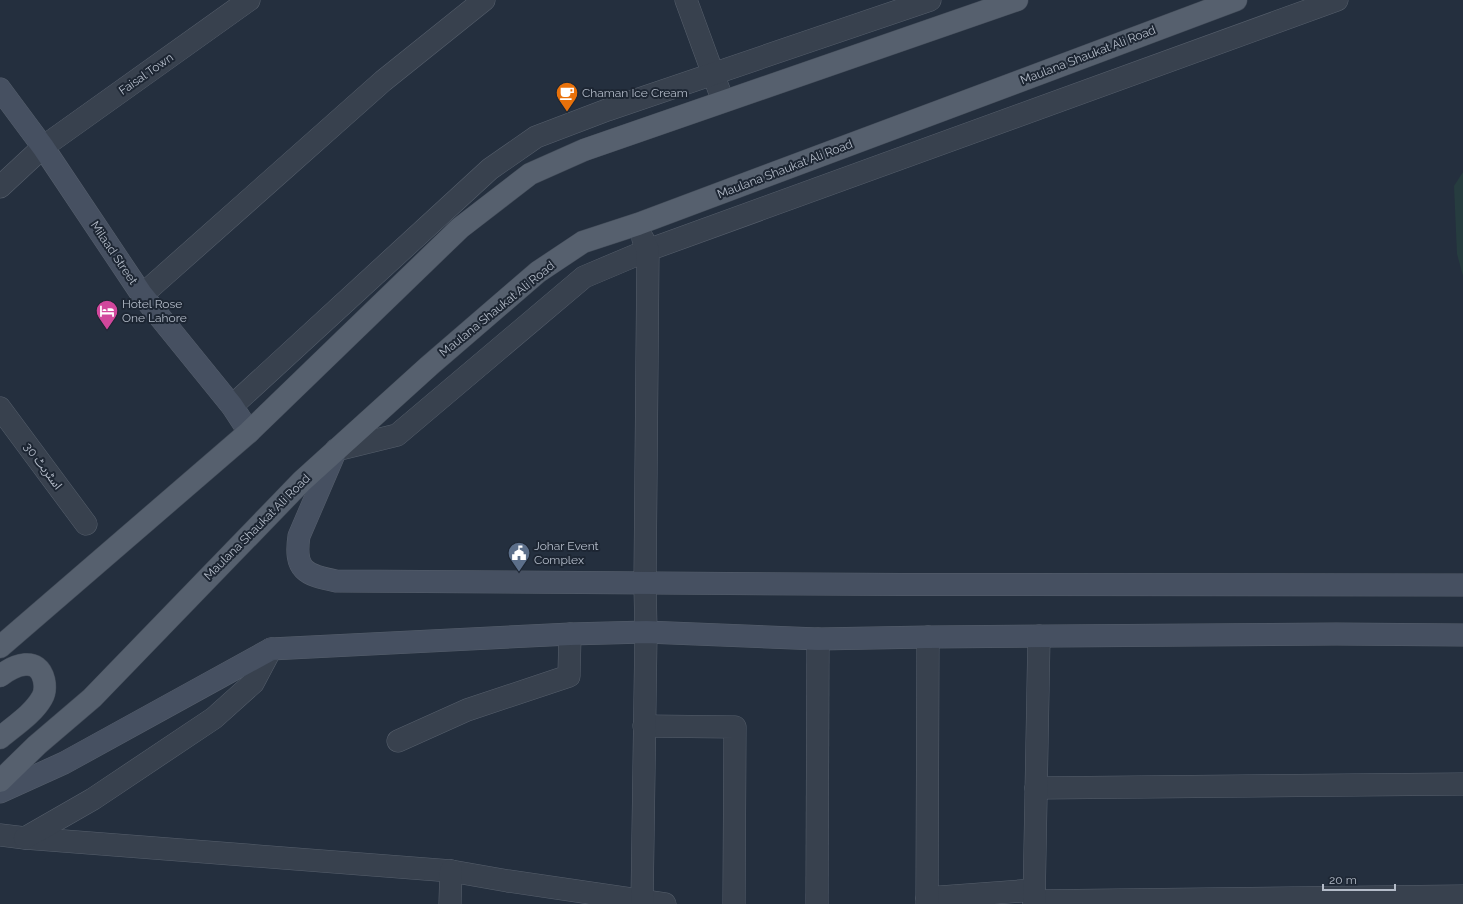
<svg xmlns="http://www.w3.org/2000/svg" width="1463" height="904" font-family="Raleway,'Noto Sans Arabic',sans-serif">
<rect width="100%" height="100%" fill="#242f3e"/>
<!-- park -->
<path fill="#263c3f" d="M1463 172V276L1457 254 1454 186Z"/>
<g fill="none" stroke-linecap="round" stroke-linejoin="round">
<!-- street casing -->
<g stroke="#565f6c" stroke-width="23">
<g id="street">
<path d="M686 0 723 101"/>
<path d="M0 187 43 147 249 0"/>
<path d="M142 295 383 81 484 0"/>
<path d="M232 406 490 169 536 137 607 110 930 0"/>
<path d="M0 408 86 524"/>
<path d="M336 450 397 435 584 277 648 250 1337 0"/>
<path d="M644 726 735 727 734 904"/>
<path d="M398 741 467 710 569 676 570 634"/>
<path d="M1036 788 1463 784"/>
<path d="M0 835 25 838 451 871 508 881 665 904"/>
<path d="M25 838 93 799 214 718 253 683 271 649"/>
<path d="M927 898 1034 890"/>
<path d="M1034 901 1463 896"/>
<path d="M450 904 451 871"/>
<path d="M642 904 646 632 645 584 648 250 643 239"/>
<path d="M817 904 818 639"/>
<path d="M927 904 928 637"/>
<path d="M1034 904 1039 636"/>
</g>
</g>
<!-- secondary casing -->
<g stroke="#565f6c" stroke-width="23">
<g id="secondary">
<path d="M0 89 43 147 142 295 232 406 249 432"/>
<path d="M336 450 299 536C294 570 305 575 336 581 712 585 1087 585 1463 585"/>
<path d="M0 792 64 763 271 649 570 634 646 632 818 639 928 637 1336 634 1463 635"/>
</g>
</g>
<!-- primary casing -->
<g stroke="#414a57" stroke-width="23">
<g id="primary">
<path d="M0 647 249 432 460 228 530 174 584 150 1017 0"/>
<path d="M0 676C14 665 38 655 44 680 45 685 45 693 42 698 33 714 14 726 0 738"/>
<path d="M0 781 37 745 92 698 302 481 429 366 538 272 583 242 638 224 1236 0"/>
</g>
</g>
<!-- street -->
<use href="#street" stroke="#38414e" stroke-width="22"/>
<!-- secondary -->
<use href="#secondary" stroke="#465061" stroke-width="22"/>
<!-- primary -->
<use href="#primary" stroke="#56606e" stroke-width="22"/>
</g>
<!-- icons -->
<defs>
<g id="cafe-pin" transform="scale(1.15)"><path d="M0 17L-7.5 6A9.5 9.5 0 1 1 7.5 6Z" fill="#e8710a" stroke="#1d2633"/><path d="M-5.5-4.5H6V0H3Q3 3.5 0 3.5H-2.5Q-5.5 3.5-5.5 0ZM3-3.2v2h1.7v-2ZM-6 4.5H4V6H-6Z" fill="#fff"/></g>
<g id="hotel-pin" transform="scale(1.15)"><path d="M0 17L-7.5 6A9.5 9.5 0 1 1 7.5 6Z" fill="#d1479c" stroke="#1d2633"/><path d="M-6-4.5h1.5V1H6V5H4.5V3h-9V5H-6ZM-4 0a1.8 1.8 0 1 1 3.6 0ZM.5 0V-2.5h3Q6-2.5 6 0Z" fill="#fff"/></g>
<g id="civic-pin" transform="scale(1.15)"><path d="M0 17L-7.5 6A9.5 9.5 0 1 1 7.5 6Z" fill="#5c6f8a" stroke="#1d2633"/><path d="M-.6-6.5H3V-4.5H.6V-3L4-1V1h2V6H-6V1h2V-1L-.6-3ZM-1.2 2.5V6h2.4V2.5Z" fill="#fff"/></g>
</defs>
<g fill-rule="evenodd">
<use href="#cafe-pin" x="567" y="93"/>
<use href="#hotel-pin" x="107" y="311"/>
<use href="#civic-pin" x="519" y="553"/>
</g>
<g text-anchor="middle" stroke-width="4" stroke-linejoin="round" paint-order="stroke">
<!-- street labels -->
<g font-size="12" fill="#b4bcc9" stroke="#1d2633">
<text transform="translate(1088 55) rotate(-21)" y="4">Maulana Shaukat Ali Road</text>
<text transform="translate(146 74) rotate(-35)" y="4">Faisal Town</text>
<text transform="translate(785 169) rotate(-21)" y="4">Maulana Shaukat Ali Road</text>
<text transform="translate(114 253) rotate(56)" y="4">Milaad Street</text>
<text transform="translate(497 309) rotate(-39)" y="4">Maulana Shaukat Ali Road</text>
<text transform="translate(43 466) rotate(53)" y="4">اسٹریٹ 30</text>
<text transform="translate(257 527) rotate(-45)" y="4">Maulana Shaukat Ali Road</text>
</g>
<!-- poi labels -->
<g font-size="12" fill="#b4bcc9" stroke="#1d2633" text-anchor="start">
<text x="582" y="97">Chaman Ice Cream</text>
<text x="122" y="308">Hotel Rose<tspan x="122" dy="14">One Lahore</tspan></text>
<text x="534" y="550">Johar Event<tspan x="534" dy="14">Complex</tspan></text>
</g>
</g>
<!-- scale -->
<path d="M1323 884v6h72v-6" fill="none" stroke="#b4bcc9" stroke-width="2"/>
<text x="1329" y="884" font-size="12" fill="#b4bcc9" stroke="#1d2633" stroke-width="3" paint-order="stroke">20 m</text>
</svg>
